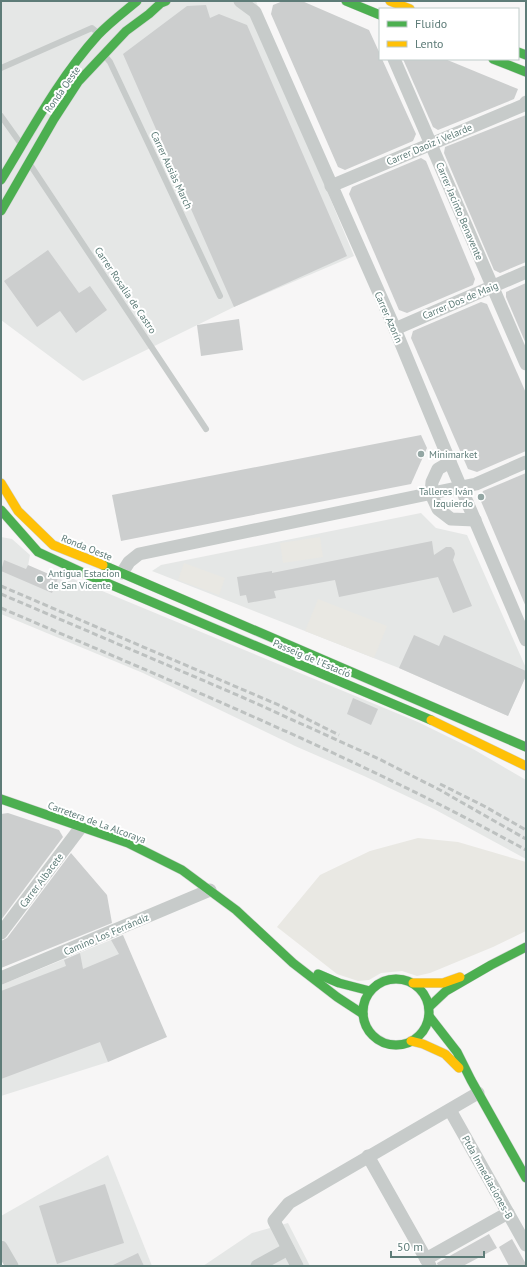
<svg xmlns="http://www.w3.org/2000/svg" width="527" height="1267" font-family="'PT Sans',sans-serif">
<rect width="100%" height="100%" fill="#f7f6f6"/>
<!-- built -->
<g fill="#e5e7e6">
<path d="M1 1H256L325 186 354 256 234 307 83 381 1 320Z"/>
<path d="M421 513 436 528 467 535 526 668V676L508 716 399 668 152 571 161 565Z"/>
<path d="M1 537 12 539 30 555 28 566 65 581 66 576 418 722 473 749 526 780V859L434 809 364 776 295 746 143 673 1 614Z"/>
<path d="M123 935 108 1062 1 1096V985Z"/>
<path d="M108 1155 152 1266H19L1 1238V1216Z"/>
<path d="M288 1223 310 1266H203L252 1233Z"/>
</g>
<!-- green -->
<g fill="#e9e8e3">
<path d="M320 537 323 557 283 563 280 543Z"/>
<path d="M184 563 225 578 219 595 178 580Z"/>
<path d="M318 599 387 626 374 658 305 631Z"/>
<path d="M418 838 458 842 526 862V931L493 947 430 973 417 976 402 971 381 973 369 980 358 981 337 974 277 927 320 875 370 851Z"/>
</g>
<!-- building -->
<g fill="#cccece">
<path d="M283 1H302L369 30 380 54V59H382L416 134 413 141 345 170 338 167 271 14 273 5Z"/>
<path d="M206 5 210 18 219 14 247 25 347 256 234 307 123 54 187 6Z"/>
<path d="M403 59H445L518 89 514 99 438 130 433 127Z"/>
<path d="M526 115V262L500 273 494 270 444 153 445 147Z"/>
<path d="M421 158 426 161 475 279 473 285 407 313 399 310 349 194 352 187Z"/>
<path d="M48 250 79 293 90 286 107 310 76 333 60 311 37 327 4 281Z"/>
<path d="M526 283V344L506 297V292Z"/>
<path d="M481 302 487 304 526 393V451L477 472 468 469 411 338 413 331Z"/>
<path d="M239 319 243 350 201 356 197 325Z"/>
<path d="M421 435 427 448 411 484 121 541 112 495Z"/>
<path d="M526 473V607L480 499 483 491Z"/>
<path d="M432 541 434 555 446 547H451L454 550 455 554 453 560 472 606 453 613 438 577 339 597 335 580 274 591 276 598 248 603 246 595 240 596 237 577 272 571V573Z"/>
<path d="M4 560 26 569 28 565 58 578 52 593 1 571Z"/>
<path d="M414 635 439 646 444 635 526 671V676L508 716 399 668Z"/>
<path d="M353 698 378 709 371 725 347 714Z"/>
<path d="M8 813 59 830 63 837 1 920V814Z"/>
<path d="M71 853 107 895 112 923 1 968V941L7 938Z"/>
<path d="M123 935 167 1037 108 1062 100 1042 1 1079V991L66 966 64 960 80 953 83 969 119 954 111 940Z"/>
<path d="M105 1184 124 1243 57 1264 39 1206Z"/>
<path d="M489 1234 497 1248 463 1266H438L437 1263Z"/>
<path d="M512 1239 526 1264V1266H509L499 1247Z"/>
<path d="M138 1253 144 1266H111Z"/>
</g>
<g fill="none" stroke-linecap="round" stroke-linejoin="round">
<!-- fast casing -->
<g stroke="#d2d3d3" stroke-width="10">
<g id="fast">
<path d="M346 1 380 15"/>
<path d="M518 52 526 55"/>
<path d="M493 59 526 72"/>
<path d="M1 180C31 131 59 78 98 35 109 23 124 12 137 1"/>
<path d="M1 211 54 119 78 82 126 31 149 14 161 3 166 1"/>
<path d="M1 510 38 552 88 575 431 720"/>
<path d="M103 565 526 747"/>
<path d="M1 799 128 843 182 870 236 910 293 963 337 997 363 1014"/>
<path d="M318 974 339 983 370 991"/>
<circle cx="396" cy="1012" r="33"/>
<path d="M429 1007 446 991 491 965 526 947"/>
<path d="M429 1016 457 1052 471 1080 526 1178"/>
</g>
</g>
<!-- slow casing -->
<g stroke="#d2d3d3" stroke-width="10">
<g id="slow">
<path d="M390 1 410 9"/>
<path d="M1 483 18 511 53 545 103 565"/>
<path d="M431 720 526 766"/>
<path d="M413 983H443L460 977"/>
<path d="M411 1041 423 1044 445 1054 459 1068"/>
</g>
</g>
<!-- lane -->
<g stroke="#c7cbca" stroke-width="6">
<path d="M105 56 110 62 220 296"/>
<path d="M1 68 92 28 98 33"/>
<path d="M1 116 21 144"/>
<path d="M31 166 206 429"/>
</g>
<!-- street -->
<g stroke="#c7cbca" stroke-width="13">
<path d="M240 1 255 12 395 329 450 462 526 640"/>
<path d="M394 59 526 364"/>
<path d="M331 186 524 105 526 102"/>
<path d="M395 329 526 272"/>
<path d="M450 462 438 469 432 482 431 494 438 509 451 519 475 520"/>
<path d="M122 573 129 562 139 554 476 484 526 462"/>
<path d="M1 933 81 827"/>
<path d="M1 978 210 890"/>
<path d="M450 1110 526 1245"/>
<path d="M368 1156 430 1266"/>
<path d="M1 1247 12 1266"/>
<path d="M426 1259 508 1213"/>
<path d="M257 1266 288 1249"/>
<path d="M297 1266 274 1221 289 1203 478 1093"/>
</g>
<!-- fast -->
<use href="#fast" stroke="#4caf50" stroke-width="9"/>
<!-- slow -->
<use href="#slow" stroke="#ffc107" stroke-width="9"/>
<!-- rail -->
<g stroke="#bdc1c0" stroke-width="3" stroke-dasharray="6 3" stroke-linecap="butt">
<path d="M1 586 281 706 339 735"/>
<path d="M1 594 242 697 379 759 440 790 526 839"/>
<path d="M1 608C178 684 357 757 526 850"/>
<path d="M440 784 484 806 526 830"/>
</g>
</g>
<!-- markers -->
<g fill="#94a7a4" stroke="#fff" stroke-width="1.5">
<circle cx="421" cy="454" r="4"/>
<circle cx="481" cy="497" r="4"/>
<circle cx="40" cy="579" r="4"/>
</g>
<g text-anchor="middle" stroke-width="4" stroke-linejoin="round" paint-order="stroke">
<!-- street labels -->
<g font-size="10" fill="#5e7c78" stroke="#fff">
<text transform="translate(62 89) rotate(-55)" y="4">Ronda Oeste</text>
<text transform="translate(429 144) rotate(-23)" y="4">Carrer Daoiz i Velarde</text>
<text transform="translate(172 170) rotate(65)" y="4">Carrer Ausiàs March</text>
<text transform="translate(460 211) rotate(67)" y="4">Carrer Jacinto Benavente</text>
<text transform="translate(126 290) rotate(56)" y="4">Carrer Rosalía de Castro</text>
<text transform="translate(460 300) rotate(-23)" y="4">Carrer Dos de Maig</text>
<text transform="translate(389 317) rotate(66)" y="4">Carrer Azorín</text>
<text transform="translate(87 547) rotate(22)" y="4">Ronda Oeste</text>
<text transform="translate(312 658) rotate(23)" y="4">Passeig de l'Estació</text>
<text transform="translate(97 822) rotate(20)" y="4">Carretera de La Alcoraya</text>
<text transform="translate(41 880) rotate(-53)" y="4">Carrer Albacete</text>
<text transform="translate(106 934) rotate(-23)" y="4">Camino Los Ferrándiz</text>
<text transform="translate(488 1177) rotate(61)" y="4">Ptda Inmediaciones-B</text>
</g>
<!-- poi labels -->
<g font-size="10" fill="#5e7c78" stroke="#fff" text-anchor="start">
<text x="429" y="458">Minimarket</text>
<text x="473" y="495" text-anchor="end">Talleres Iván<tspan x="473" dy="12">Izquierdo</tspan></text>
<text x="48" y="577">Antigua Estacion<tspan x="48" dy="12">de San Vicente</tspan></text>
</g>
</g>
<!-- border -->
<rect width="527" height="1267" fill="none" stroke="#5e7c78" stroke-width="4"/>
<!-- legend -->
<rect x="379" y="8" width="140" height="52" fill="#ffffff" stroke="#bfcbc9"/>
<rect x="387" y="21" width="20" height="6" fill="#4caf50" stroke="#bfcbc9"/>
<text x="415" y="28" font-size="12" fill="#5e7c78">Fluido</text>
<rect x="387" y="41" width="20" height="6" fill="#ffc107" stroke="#bfcbc9"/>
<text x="415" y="48" font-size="12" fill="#5e7c78">Lento</text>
<!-- scale -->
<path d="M391 1251v6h93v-6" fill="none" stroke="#5e7c78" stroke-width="2"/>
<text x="397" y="1251" font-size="12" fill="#5e7c78" stroke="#ffffff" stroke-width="3" paint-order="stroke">50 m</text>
</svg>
